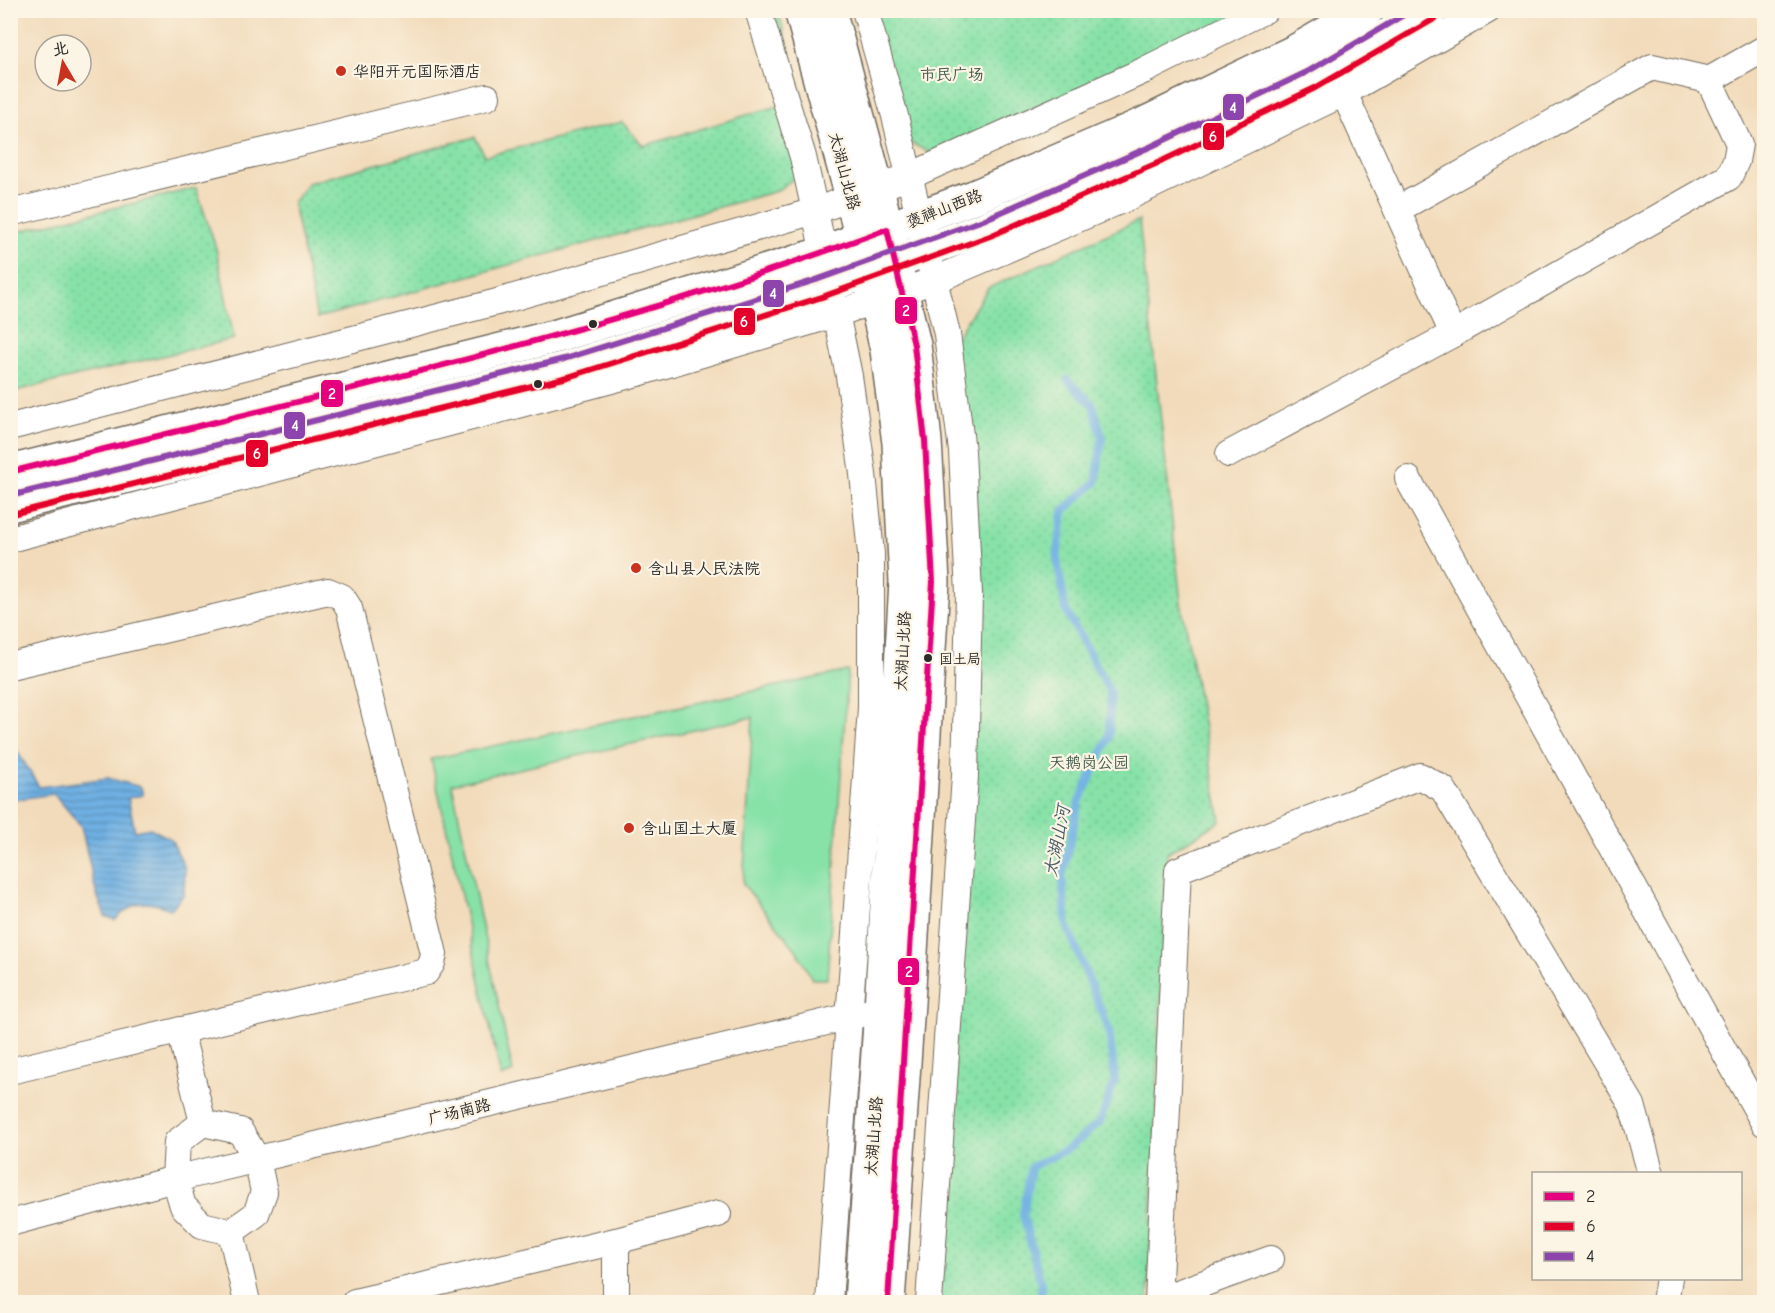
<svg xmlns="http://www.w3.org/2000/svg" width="1775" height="1313" font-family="'Comic Neue','LXGW WenKai TC',sans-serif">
<defs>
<pattern id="park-dots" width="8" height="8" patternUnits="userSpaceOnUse" patternTransform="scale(1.5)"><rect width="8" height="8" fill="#87e2a8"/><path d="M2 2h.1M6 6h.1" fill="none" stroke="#75c291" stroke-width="1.8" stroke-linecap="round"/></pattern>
<pattern id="water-rules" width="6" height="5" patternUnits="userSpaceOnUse" patternTransform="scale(1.5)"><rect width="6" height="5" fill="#6fb0e3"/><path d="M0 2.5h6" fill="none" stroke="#5b8fb8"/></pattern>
</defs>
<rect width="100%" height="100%" fill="#fcf5e5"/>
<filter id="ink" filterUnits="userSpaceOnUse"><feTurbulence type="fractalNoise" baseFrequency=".0167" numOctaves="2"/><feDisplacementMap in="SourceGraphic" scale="12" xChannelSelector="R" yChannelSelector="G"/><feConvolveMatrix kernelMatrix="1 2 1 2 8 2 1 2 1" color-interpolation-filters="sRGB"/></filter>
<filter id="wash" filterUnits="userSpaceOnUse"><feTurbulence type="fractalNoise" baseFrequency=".008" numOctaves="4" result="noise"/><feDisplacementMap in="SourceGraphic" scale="24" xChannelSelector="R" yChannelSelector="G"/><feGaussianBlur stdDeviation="1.35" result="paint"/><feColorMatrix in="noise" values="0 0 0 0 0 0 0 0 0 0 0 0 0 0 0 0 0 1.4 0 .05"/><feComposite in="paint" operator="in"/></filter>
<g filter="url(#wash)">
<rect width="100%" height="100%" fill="#f2dbbb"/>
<!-- green -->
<path fill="#87e2a8" stroke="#59866a" stroke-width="1.5" d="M848 671 827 979H812L797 951 743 884 753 717 452 784 513 1072 501 1077 431 759Z"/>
<!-- park -->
<g fill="url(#park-dots)" stroke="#59866a" stroke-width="1.5">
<path d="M761 11H778L818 153 798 175 777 191 317 318 293 203 308 183 475 137 485 156 622 122 643 146 788 103Z"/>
<path d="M870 11H1252L1221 28 930 153 901 138Z"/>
<path d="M196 188 216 248 234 339 11 392V233Z"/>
<path d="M1139 220 1181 603 1221 821 1167 853 1148 1302H933L982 576 954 341 988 288Z"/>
</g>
<!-- water -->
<path fill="url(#water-rules)" stroke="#4d6e87" stroke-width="1.5" d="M11 744H13L39 787 108 778 141 787 143 795 128 798 135 831 150 828 171 839 185 868 184 894 171 909C144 899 136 900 115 920L105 916 96 892 81 826 54 794 11 800Z"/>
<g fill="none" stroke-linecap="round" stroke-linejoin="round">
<!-- stream -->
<path stroke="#6fb0e3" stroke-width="8" d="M1041 1302V1283L1023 1215 1031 1167 1069 1148 1100 1122 1115 1080 1109 1030 1067 926 1062 877 1079 802 1109 737 1110 692 1066 611 1057 559 1063 511 1096 482 1102 437 1093 405 1067 380"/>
</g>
</g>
<g filter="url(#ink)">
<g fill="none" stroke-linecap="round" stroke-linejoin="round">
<!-- minor casing -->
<g stroke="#71695d" stroke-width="28">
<g id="minor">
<path d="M758 10 803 157 815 211 849 376 863 474 871 554V708L829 1302"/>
<path d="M865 10 895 116 947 334 962 451 969 594 965 776 929 1302"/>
<path d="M1709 80 1764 49"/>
<path d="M1344 93 1453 334"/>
<path d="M10 213 487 97"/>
<path d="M10 427 497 302 815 211 910 176 1143 71 1265 10"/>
<path d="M1229 454 1453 334 1729 177 1736 161 1739 144 1709 80 1652 67 1397 210"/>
<path d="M1408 479 1764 1123"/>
<path d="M10 539 638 373 836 314 935 280 1122 200 1344 93 1488 10"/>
<path d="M10 666 328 591 342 597 349 608 434 954 432 963 426 972 10 1071"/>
<path d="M180 1030 203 1123"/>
<path d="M203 1123 240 1131 257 1159 264 1192 256 1214 231 1232 202 1225 183 1206 175 1179 177 1142Z"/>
<path d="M10 1223 175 1179 864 1013"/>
<path d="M231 1232 247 1302"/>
<path d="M1158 1300 1271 1259"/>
<path d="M355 1302 616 1241 718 1214"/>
<path d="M616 1302V1241"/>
<path d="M1158 1302 1178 870 1420 776 1443 789 1632 1105 1651 1174"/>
<path d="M1665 1302 1669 1278"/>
</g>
</g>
<!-- major casing -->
<g stroke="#71695d" stroke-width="36">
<g id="major">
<path d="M801 10 852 197 887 350 899 443 906 582 881 1009 861 1302"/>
<path d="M829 10 877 188 914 345 925 441 933 582 908 1003 888 1302"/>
<path d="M10 472 557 336 809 258 974 197 1142 125 1296 51 1367 10"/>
<path d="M10 505 566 368 819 289 986 228 1156 154 1311 80 1431 10"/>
</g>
</g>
<!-- minor -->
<use href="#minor" stroke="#fff" stroke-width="26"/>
<!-- major -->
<use href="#major" stroke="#fff" stroke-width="33"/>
<!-- bus-1 casing -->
<g stroke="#fcf5e5" stroke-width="10">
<path id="bus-1" d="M10 472C305 399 603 335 887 229L914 345 925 441 933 582 888 1302"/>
</g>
<!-- bus-2 casing -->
<g stroke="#fcf5e5" stroke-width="10">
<path id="bus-2" d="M12 514 568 377 822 297 990 236 1160 162 1315 88 1436 18"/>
</g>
<!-- bus-3 casing -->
<g stroke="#fcf5e5" stroke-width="10">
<path id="bus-3" d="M10 496 564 359 816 280 983 220 1152 146 1307 72 1412 10"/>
</g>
<!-- bus-1 -->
<use href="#bus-1" stroke="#e5007d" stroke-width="6"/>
<!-- bus-2 -->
<use href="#bus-2" stroke="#e4002b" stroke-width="6"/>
<!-- bus-3 -->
<use href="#bus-3" stroke="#8e44ad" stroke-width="6"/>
</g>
</g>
<!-- markers -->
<g fill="#c8321e" stroke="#fcf5e5" stroke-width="2">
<circle cx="341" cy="71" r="6"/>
<circle cx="636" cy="568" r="6"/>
<circle cx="629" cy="828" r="6"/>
</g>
<g fill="#2b2b2b" stroke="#fcf5e5" stroke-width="2">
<circle cx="593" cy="324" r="5"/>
<circle cx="538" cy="384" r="5"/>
<circle cx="928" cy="658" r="5"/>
</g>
<g text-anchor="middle" stroke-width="4.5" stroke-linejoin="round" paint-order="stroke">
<!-- bus labels -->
<g font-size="14" fill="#2b2b2b" stroke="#fcf5e5" text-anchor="start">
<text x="939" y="664">国土局</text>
</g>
<!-- poi labels -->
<g font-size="16" fill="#2b2b2b" stroke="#fcf5e5" text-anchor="start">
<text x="353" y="77">华阳开元国际酒店</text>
<text x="648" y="574">含山县人民法院</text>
<text x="641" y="834">含山国土大厦</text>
</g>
<!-- park labels -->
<g font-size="16" fill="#42594a" stroke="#fcf5e5">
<text x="952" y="80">市民广场</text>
<text x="1089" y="768">天鹅岗公园</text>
</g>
<!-- street labels -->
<g font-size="16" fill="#2b2b2b" stroke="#fcf5e5">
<text transform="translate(845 171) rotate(75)" y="6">太湖山北路</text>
<text transform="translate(944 208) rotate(-21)" y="6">褒禅山西路</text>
<text transform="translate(902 651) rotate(-87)" y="6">太湖山北路</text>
<text transform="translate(459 1111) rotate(-14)" y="6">广场南路</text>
<text transform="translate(873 1136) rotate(-86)" y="6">太湖山北路</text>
</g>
<!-- water labels -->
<g font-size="18" font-style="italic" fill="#435a6b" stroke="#fcf5e5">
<text transform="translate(1057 841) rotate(-79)" y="6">太湖山河</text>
</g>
</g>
<g stroke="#fcf5e5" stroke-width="2">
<rect x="1222" y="93" width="23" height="28" rx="6" fill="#8e44ad"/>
<rect x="1202" y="122" width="23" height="29" rx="6" fill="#e4002b"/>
<rect x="762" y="279" width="23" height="29" rx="6" fill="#8e44ad"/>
<rect x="894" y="296" width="24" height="29" rx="6" fill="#e5007d"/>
<rect x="733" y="307" width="23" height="29" rx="6" fill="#e4002b"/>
<rect x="320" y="379" width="24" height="29" rx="6" fill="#e5007d"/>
<rect x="283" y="411" width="23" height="29" rx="6" fill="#8e44ad"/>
<rect x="245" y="439" width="24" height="29" rx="6" fill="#e4002b"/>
<rect x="897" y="957" width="23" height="29" rx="6" fill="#e5007d"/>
</g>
<g font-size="16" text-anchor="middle" font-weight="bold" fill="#fff">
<text x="1233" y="113">4</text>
<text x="1213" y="142">6</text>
<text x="773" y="299">4</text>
<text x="906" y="316">2</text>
<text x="744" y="327">6</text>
<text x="332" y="399">2</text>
<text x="295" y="431">4</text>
<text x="257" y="459">6</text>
<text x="909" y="977">2</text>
</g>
<!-- margin -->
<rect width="1775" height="1313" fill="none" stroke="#fcf5e5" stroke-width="36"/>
<!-- legend -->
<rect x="1532" y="1172" width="210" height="108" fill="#fcf5e5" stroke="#a8a49b" stroke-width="1.5"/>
<rect x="1544" y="1192" width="30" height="9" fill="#e5007d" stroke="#a8a49b" stroke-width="1.5"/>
<text x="1586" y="1202" font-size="18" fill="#2b2b2b">2</text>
<rect x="1544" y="1222" width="30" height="9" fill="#e4002b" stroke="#a8a49b" stroke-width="1.5"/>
<text x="1586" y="1232" font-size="18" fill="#2b2b2b">6</text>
<rect x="1544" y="1252" width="30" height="9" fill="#8e44ad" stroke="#a8a49b" stroke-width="1.5"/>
<text x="1586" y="1262" font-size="18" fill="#2b2b2b">4</text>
<!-- north arrow -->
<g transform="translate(63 63) rotate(350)"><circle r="28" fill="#fcf5e5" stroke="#a8a49b" stroke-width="1.5"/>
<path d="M0-4.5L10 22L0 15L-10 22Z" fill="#c8321e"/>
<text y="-9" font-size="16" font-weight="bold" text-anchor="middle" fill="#2b2b2b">北</text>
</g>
</svg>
